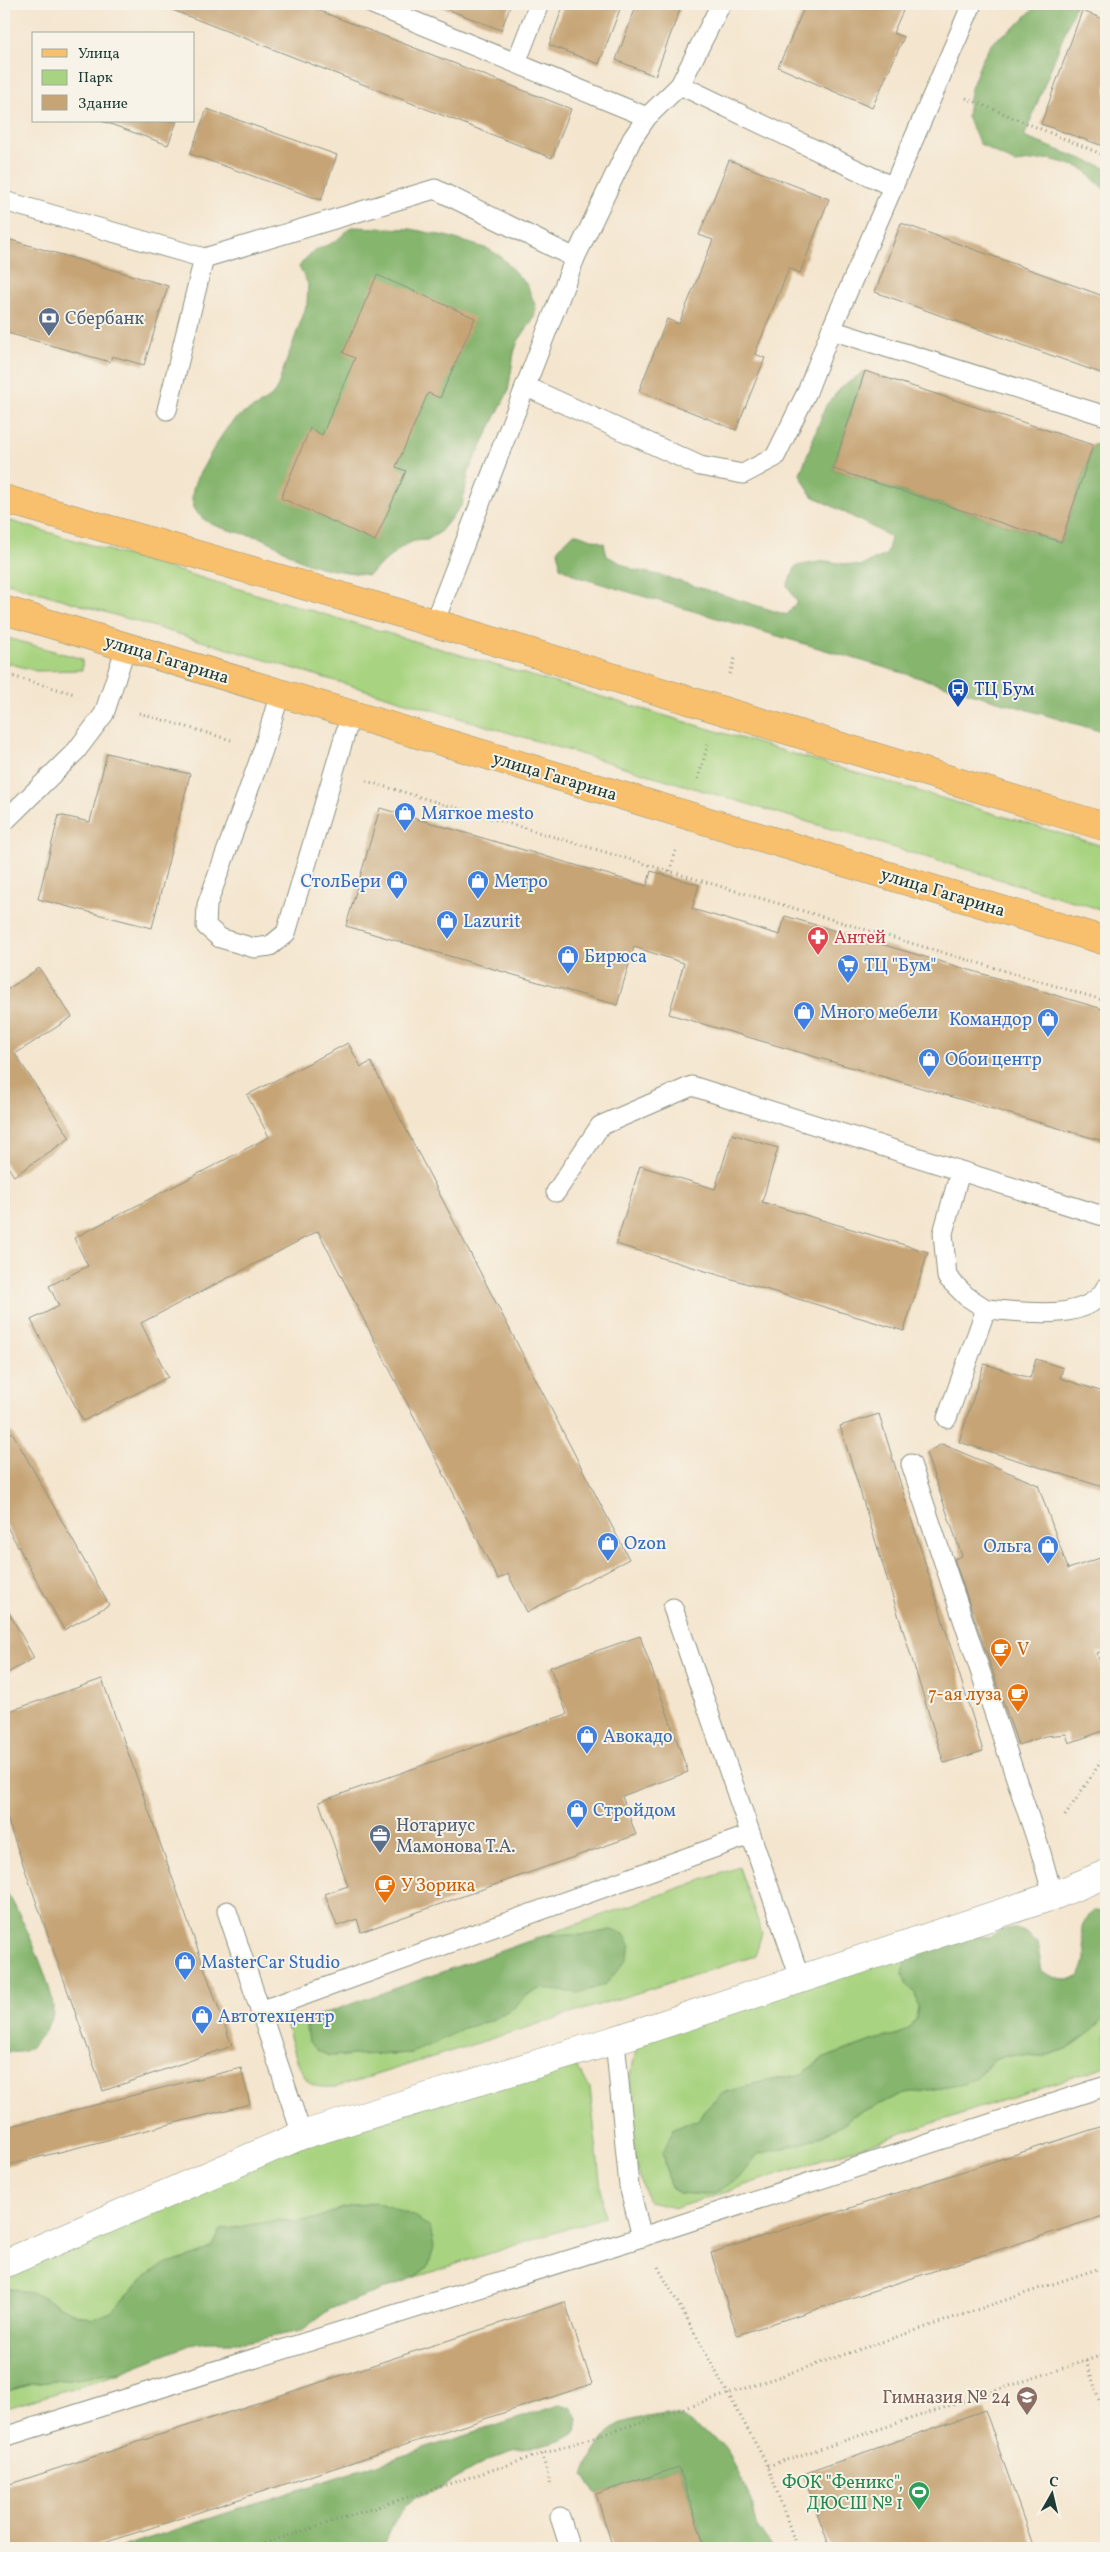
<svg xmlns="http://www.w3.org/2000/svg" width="1110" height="2552" font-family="Vollkorn,serif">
<rect width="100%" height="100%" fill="#f7f3e8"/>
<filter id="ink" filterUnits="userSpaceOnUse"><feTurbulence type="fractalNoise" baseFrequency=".02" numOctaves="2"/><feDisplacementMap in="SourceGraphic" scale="10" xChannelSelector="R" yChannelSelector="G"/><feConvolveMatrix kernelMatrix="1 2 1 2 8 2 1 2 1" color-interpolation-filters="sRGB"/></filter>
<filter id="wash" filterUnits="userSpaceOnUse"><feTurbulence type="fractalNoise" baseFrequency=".0096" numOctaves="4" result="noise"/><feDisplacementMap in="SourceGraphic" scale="20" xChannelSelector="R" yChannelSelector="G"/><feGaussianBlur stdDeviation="1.12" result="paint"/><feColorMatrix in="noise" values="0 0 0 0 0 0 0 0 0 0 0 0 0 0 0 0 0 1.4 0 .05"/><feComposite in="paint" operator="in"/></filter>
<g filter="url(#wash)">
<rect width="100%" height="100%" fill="#f4e5ce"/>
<!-- green -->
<g fill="#a8d380" stroke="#64885a">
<path d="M4 519 1106 847V911L4 582Z"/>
<path d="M4 637 82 659V670L36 671 4 662Z"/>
<path d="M739 1867 762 1933 755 1956 337 2087C329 2087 320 2088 313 2085 299 2078 292 2042 287 2026L306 2020V2031L342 2057 355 2053 381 2055 411 2053 463 2028 490 2021 516 2006 527 1995 540 1989 605 1984 625 1961 611 1930 586 1935H546Z"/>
<path d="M911 1951 907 1985 915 1993 918 2007 916 2019 910 2028 899 2034 871 2041 822 2059 802 2074 749 2085 723 2093 704 2111 698 2122 686 2123 663 2152 670 2186 679 2193 704 2195 748 2165 757 2154 807 2142 841 2126 852 2116 900 2095 964 2084 986 2069 994 2059 1006 2055 1041 2057 1067 2049 1087 2035 1106 2015V2066L676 2208 648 2202C629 2152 622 2088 640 2037Z"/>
<path d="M572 2060 590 2088 604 2217 416 2277 429 2265 377 2202 342 2208 315 2219 295 2222 278 2220 196 2255 162 2266 147 2275 111 2312 93 2319 75 2314 41 2296 4 2286V2265L293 2144Z"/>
<path d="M121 2372V2373L4 2409V2392L32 2384Z"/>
</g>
<!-- forest -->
<g fill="#86b56e" stroke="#527951">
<path d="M1035 4H1076L1024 137 1106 168V191L1082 168 1050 159 1014 163 980 144 967 117 970 91 981 62 992 42 1015 27 1033 9Z"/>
<path d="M351 227 411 229 449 237 488 249 500 256 527 285 536 307 534 318 518 341 514 353 508 392 469 470 462 505 439 533 427 540 414 541 403 546 368 575C347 572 325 570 305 562 290 556 278 544 261 538 236 530 181 528 194 485 196 478 201 471 205 464 210 454 226 427 234 420 251 406 276 403 280 379L307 304 308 284 299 267C310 251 316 250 332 243 339 240 345 232 351 227Z"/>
<path d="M865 371 833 469 1061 542 1093 445 1106 442V733L578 577 560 567 558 549 574 533 604 543 607 556 634 570 659 575 787 615 797 602 787 585 796 566 825 561 861 566 887 554 891 537 811 495 800 474 826 405 842 387Z"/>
<path d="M4 1889C18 1905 55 1989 53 2010 53 2021 47 2028 40 2037 28 2052 23 2054 4 2051Z"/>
<path d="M1094 1911 1106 1912V2015L1087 2035 1067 2049 1041 2057 1006 2055 994 2059 976 2078 964 2084 900 2095 852 2116 841 2126 807 2142 758 2154 739 2178 717 2192 704 2195 679 2193 670 2186 663 2152 674 2128 686 2123 698 2121 704 2111 723 2093 749 2085 802 2074 822 2059 871 2041 899 2034 910 2028 916 2019 918 2007 915 1993 907 1985 903 1975 905 1962 911 1951 975 1936 990 1937 1001 1930 1013 1928 1027 1933 1037 1943 1042 1971C1055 1979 1064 1981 1079 1977 1082 1970 1086 1962 1085 1954 1083 1933 1075 1927 1094 1911Z"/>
<path d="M611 1930 624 1934 631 1946 625 1961 606 1984 592 1989 578 1993 540 1989 527 1995 516 2006 490 2021 463 2028 440 2041 411 2053 330 2056 318 2051 309 2042 306 2020 546 1935H586Z"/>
<path d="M377 2202 414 2216 430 2228 434 2247 429 2265 416 2277 330 2309 301 2331 246 2342H207L190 2345 121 2372 32 2384 4 2392V2286L41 2296 75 2314 93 2319 111 2312 147 2275 162 2266 196 2255 212 2247 221 2230 278 2220 295 2222 315 2219 342 2208Z"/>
<path d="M559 2405 571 2407 578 2418 576 2432C556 2447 533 2445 510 2452 484 2460 462 2477 438 2489 430 2493 417 2495 410 2502 398 2512 388 2533 384 2548H262V2544L238 2545 230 2548H119Z"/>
<path d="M666 2414 679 2416 725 2446 752 2501 758 2529 773 2548H705L679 2467 596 2494 584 2475C590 2459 602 2437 616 2426 627 2419 653 2416 666 2414Z"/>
</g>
<g id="blocks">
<!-- building -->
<g fill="#c6a476">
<path d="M157 4H302L571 109 552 158Z"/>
<path d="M434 4H511L501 30Z"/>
<path d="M564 4H622L599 64 549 45Z"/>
<path d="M637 4H682L655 76 616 60Z"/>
<path d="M806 4H906L893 33 904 37 872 108 778 67Z"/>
<path d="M1082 11 1106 20V147L1041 124Z"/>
<path d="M207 109 337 155 321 200 190 154Z"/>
<path d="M102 121H177L168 145Z"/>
<path d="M729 160 829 199 800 273 789 268 755 354 765 358 736 430 639 391 667 319 679 324 713 240 699 235Z"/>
<path d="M901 223 1106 297V375L875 292Z"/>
<path d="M4 238 168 286 144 365 112 356 110 362 4 332Z"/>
<path d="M377 275 475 318 440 398 428 393 396 467 406 471 375 541 281 498 310 428 322 435 355 358 343 353Z"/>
<path d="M865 371 1093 445 1061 542 833 469Z"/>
<path d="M107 753 190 774 152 928 38 899 59 815 90 822Z"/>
<path d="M380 808 647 886 651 871 699 885 692 909 780 935 785 916 1106 1010V1142L669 1014 684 963 634 947 617 1005 346 926Z"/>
<path d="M39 968 72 1017 15 1054 70 1138 14 1176 4 1161V992Z"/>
<path d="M348 1043 361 1067 371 1062 629 1559 527 1612 508 1574 498 1579 318 1231 141 1323 168 1377 83 1421 31 1320 59 1306 49 1286 88 1266 74 1238 269 1137 247 1095Z"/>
<path d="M732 1134 778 1148 762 1202 928 1252 904 1331 616 1244 640 1166 715 1189Z"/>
<path d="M1036 1359 1063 1368 1060 1378 1106 1393V1488L959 1442 984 1364 1030 1378Z"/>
<path d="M879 1414 983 1751 944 1763 840 1426Z"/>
<path d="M12 1432 109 1605 64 1630 4 1521V1437Z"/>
<path d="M942 1444 1038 1485 1068 1569 1106 1556V1650L1097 1653 1106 1681V1730L1069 1743 1066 1734 1045 1736 1018 1745 954 1559 962 1556 926 1453Z"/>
<path d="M7 1609 34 1658 4 1675V1611Z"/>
<path d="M640 1636 688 1772 622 1796 636 1835 361 1932 357 1919 337 1926 325 1894 348 1886 319 1802 567 1714 550 1667Z"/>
<path d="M102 1679 232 2046 103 2091 4 1810V1713Z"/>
<path d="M241 2068 250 2104 4 2166V2128Z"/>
<path d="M1106 2125V2215L737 2335 711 2253Z"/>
<path d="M565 2302 592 2384 89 2548H4V2486Z"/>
<path d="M985 2410 1034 2548H830L803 2474Z"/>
<path d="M679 2467 705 2548H613L596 2494Z"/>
</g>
</g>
</g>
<g filter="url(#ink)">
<use href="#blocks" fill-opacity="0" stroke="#8a9181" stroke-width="1"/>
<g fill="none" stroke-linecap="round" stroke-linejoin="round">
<!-- lane casing -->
<g stroke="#8a9181" stroke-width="21">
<g id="lane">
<path d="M372 4 647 117"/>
<path d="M516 63 539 4"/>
<path d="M893 187 972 4"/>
<path d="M4 201 204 258 435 189 575 258"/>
<path d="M831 330 1106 416"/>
<path d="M525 386 700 466 743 474 775 457 807 392 831 330 893 187 680 85"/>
<path d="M167 410 204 258"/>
<path d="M434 623 575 258 632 139 647 117 680 85 721 4"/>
<path d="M280 693 263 750 207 905 206 926 220 938 254 948 270 946 286 933 351 714"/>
<path d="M4 822 76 751 104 714 126 647"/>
<path d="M960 1172 943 1233 947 1277 966 1296 986 1309"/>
<path d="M556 1192 600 1126 692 1086 1106 1217"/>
<path d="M947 1418 986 1309C1019 1311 1088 1324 1106 1287"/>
<path d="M911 1464 1041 1853 1053 1896"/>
<path d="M673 1608 800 1978"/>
<path d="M227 1911 302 2135"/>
<path d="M260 2011 750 1835"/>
<path d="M615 2040 629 2186 642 2237"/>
<path d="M4 2437 642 2237 1106 2086"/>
<path d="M560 2517 570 2548"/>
</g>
</g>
<!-- street casing -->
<g stroke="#8a9181" stroke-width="29">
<path id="street" d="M4 2264 302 2135 615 2040 1053 1896 1106 1874"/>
</g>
<!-- primary casing -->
<g stroke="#8a9181" stroke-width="29">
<g id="primary">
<path d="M4 499 434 623 1106 827"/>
<path d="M4 610 1106 941"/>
</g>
</g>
<!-- path -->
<g stroke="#8a9181" stroke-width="3" stroke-dasharray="1 4" stroke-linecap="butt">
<path d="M966 98 1106 156"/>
<path d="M4 674 75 694"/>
<path d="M730 674 735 658"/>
<path d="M139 713 231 740"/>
<path d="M698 779 708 744"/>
<path d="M366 781 1106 1001"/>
<path d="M670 871 676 850"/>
<path d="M1065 1816 1106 1754"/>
<path d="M658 2267 768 2466 797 2548"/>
<path d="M1086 2361 1106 2420"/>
<path d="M542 2454 551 2487"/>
<path d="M768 2466 1106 2354"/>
<path d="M250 2548 728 2394 1106 2266"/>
</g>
<!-- lane -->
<use href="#lane" stroke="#fff" stroke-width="19"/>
<!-- street -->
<use href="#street" stroke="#fff" stroke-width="28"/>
<!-- primary -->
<use href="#primary" stroke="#f8bf6c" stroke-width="28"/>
</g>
</g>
<!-- icons -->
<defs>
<g id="bank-pin" transform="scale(1.125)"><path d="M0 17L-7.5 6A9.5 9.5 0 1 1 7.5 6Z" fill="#5c6f8a" stroke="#f7f3e8"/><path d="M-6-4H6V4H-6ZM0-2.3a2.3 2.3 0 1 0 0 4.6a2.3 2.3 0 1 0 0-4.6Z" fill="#fff"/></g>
<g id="bus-pin" transform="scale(1.125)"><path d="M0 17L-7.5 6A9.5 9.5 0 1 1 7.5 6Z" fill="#1a4fb4" stroke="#f7f3e8"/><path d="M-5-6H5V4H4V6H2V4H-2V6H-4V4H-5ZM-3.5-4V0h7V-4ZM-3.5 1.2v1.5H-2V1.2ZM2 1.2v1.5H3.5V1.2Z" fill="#fff"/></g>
<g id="shop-pin" transform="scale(1.125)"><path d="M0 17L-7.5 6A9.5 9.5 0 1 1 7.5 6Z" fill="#3f7fe0" stroke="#f7f3e8"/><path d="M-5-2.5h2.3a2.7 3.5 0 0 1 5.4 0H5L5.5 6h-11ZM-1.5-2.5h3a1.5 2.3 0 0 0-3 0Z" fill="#fff"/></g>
<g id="pharmacy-pin" transform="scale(1.125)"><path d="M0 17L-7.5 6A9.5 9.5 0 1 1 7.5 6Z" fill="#e0444e" stroke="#f7f3e8"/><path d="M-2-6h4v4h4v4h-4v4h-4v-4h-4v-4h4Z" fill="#fff"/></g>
<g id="supermarket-pin" transform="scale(1.125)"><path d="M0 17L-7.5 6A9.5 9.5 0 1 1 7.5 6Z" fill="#3f7fe0" stroke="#f7f3e8"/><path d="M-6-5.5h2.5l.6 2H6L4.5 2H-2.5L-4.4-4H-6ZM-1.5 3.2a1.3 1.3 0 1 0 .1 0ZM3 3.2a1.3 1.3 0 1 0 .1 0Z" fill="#fff"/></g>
<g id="cafe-pin" transform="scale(1.125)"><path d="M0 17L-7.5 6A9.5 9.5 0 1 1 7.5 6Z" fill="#e8710a" stroke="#f7f3e8"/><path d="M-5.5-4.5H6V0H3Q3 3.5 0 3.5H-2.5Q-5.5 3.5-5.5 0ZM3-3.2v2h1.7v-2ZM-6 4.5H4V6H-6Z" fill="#fff"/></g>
<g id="office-pin" transform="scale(1.125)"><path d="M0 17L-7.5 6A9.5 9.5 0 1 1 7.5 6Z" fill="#5c6f8a" stroke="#f7f3e8"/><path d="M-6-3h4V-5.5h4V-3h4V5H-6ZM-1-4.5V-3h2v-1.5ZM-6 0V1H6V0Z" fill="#fff"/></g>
<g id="school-pin" transform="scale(1.125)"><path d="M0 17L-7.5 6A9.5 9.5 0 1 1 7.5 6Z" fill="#8d6e63" stroke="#f7f3e8"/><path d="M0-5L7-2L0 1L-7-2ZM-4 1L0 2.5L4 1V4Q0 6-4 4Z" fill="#fff"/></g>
<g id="stadium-pin" transform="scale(1.125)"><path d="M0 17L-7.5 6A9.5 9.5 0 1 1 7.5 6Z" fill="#2e9e5b" stroke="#f7f3e8"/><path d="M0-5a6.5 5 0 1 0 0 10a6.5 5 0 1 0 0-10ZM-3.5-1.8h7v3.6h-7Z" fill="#fff"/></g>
</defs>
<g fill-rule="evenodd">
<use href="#bank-pin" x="49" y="318"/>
<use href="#bus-pin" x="958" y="689"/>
<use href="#shop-pin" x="405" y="813"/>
<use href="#shop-pin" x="397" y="881"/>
<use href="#shop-pin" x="478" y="881"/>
<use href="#shop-pin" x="447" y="921"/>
<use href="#pharmacy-pin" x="818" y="937"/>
<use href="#shop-pin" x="568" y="956"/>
<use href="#supermarket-pin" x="848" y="965"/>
<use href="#shop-pin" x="804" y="1012"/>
<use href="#shop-pin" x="1048" y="1019"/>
<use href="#shop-pin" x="929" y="1059"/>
<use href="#shop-pin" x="608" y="1543"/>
<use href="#shop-pin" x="1048" y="1546"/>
<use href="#cafe-pin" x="1001" y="1649"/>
<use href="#cafe-pin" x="1018" y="1694"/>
<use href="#shop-pin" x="587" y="1736"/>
<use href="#shop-pin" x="577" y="1810"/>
<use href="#office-pin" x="380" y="1835"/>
<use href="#cafe-pin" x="385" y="1885"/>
<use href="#shop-pin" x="185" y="1962"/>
<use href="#shop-pin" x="202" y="2016"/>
<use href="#school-pin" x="1027" y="2397"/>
<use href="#stadium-pin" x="919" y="2492"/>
</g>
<g text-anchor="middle" stroke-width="4" stroke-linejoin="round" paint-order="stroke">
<!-- service labels -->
<g font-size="18" fill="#4e5e75" stroke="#f7f3e8" text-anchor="start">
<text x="65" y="324">Сбербанк</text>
<text x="396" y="1831">Нотариус<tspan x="396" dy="21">Мамонова Т.А.</tspan></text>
</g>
<!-- street labels -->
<g font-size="18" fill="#1f3d34" stroke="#f7f3e8">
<text transform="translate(167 659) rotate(17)" y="6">улица Гагарина</text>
<text transform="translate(555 776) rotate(17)" y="6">улица Гагарина</text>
<text transform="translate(943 892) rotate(17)" y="6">улица Гагарина</text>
</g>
<!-- transit labels -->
<g font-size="18" fill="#164399" stroke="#f7f3e8" text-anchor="start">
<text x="974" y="695">ТЦ Бум</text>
</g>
<!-- shop labels -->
<g font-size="18" fill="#366cbe" stroke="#f7f3e8" text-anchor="start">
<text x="421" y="819">Мягкое mesto</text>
<text x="381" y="887" text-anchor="end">СтолБери</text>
<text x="494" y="887">Метро</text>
<text x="463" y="927">Lazurit</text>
<text x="584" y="962">Бирюса</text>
<text x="864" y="971">ТЦ "Бум"</text>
<text x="820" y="1018">Много мебели</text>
<text x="1032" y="1025" text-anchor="end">Командор</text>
<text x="945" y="1065">Обои центр</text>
<text x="624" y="1549">Ozon</text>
<text x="1032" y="1552" text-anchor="end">Ольга</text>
<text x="603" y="1742">Авокадо</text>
<text x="593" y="1816">Стройдом</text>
<text x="201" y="1968">MasterCar Studio</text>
<text x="218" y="2022">Автотехцентр</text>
</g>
<!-- health labels -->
<g font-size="18" fill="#be3a42" stroke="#f7f3e8" text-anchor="start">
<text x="834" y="943">Антей</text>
</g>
<!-- food labels -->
<g font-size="18" fill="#c56008" stroke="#f7f3e8" text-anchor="start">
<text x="1017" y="1655">V</text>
<text x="1002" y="1700" text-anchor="end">7-ая луза</text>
<text x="401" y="1891">У Зорика</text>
</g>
<!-- education labels -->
<g font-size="18" fill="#785e54" stroke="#f7f3e8" text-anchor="end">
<text x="1011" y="2403">Гимназия № 24</text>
</g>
<!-- leisure labels -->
<g font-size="18" fill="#27864d" stroke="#f7f3e8" text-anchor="end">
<text x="903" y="2488">ФОК "Феникс",<tspan x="903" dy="21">ДЮСШ № 1</tspan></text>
</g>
</g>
<!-- margin -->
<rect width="1110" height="2552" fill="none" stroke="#f7f3e8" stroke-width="20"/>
<!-- legend -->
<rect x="32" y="32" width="162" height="90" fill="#f7f3e8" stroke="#a1aaa0"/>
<rect x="42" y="49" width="25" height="8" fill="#f8bf6c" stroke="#a1aaa0"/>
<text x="78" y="58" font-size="15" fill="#1f3d34">Улица</text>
<rect x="42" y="70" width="25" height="15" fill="#a8d380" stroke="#a1aaa0"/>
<text x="78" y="82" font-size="15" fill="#1f3d34">Парк</text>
<rect x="42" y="95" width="25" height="15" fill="#c6a476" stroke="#a1aaa0"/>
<text x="78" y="108" font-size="15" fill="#1f3d34">Здание</text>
<!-- north arrow -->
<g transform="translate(1052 2494) rotate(8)" stroke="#f7f3e8" stroke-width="4" paint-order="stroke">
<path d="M0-4L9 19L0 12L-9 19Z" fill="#1f3d34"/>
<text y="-8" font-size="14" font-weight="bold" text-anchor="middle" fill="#1f3d34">С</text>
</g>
</svg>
